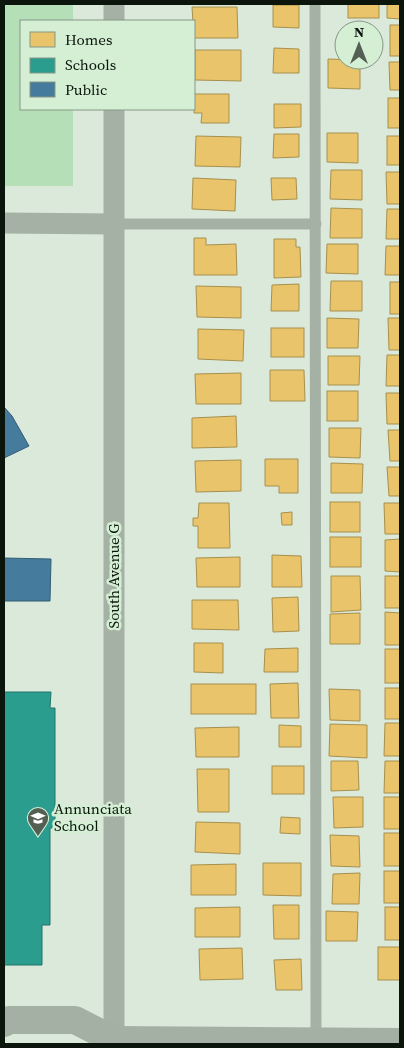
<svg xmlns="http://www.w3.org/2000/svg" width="404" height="1048" font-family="'Source Serif 4',serif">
<rect width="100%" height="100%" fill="#dbe9db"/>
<!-- green -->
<path fill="#b5dfb6" d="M4 4H73V21H21V109H73V186H4Z"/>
<!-- homes -->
<g fill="#e9c46a" stroke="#a7904e">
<rect x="348" y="4" width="31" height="14"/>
<path d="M387 4H400V19L387 18Z"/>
<path d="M273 5H299V28L273 27Z"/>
<path d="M192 7H237L238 38H194Z"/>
<rect x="390" y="25" width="10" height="31"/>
<path d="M274 48 299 49V73H273Z"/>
<path d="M195 50H241V81L195 80Z"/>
<path d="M328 59 360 60V89L328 88Z"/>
<path d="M389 62H400V90H390Z"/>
<path d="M194 94H229V123H201L202 113H194Z"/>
<rect x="388" y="98" width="12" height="30"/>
<path d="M274 104H301V127L274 128Z"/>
<path d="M327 133H358V163L327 162Z"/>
<path d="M274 134H299V157L273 158Z"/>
<path d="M196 136 241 137 240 167 195 166Z"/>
<rect x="387" y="136" width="13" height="29"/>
<path d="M331 170H362V200L330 199Z"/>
<path d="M386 172H400V204H387Z"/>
<path d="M193 178 236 180 235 211 192 209Z"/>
<path d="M271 178H296L297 199 272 200Z"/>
<path d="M331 208 362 209V238H330Z"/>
<path d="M387 209H400V239H386Z"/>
<path d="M194 238H206V245L236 244 237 275H194Z"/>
<path d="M274 239H296V247H300L301 277 274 278Z"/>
<path d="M327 244H358V274L326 273Z"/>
<path d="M386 246H400V275H385Z"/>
<path d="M331 281H362V311H330Z"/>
<rect x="390" y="282" width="10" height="32"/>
<path d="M299 284V311H271L272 285Z"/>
<path d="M196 286 241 287V318L197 317Z"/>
<path d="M327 318 359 319 358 348H327Z"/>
<path d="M388 318H400V350H389Z"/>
<rect x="271" y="328" width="33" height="29"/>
<path d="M198 329 244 330 243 361 198 359Z"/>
<path d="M387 355H400V386H386Z"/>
<path d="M328 356H360L359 385H328Z"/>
<path d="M270 370H304L305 401H270Z"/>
<path d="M241 373V404H196L195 374Z"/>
<rect x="327" y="391" width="31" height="30"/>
<path d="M386 393H400V424H387Z"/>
<path d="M236 416 237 447 192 448V418Z"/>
<path d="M329 428H361L360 458 329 457Z"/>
<path d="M388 430H400V461H390Z"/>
<path d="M265 459H298V493H279V486H265Z"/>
<path d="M241 460V491L196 492 195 461Z"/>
<path d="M331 463 363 464 362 493H331Z"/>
<path d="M387 467H400V496H389Z"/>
<rect x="330" y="502" width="30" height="30"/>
<path d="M199 503H229L230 548H198V526H193V518H198Z"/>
<path d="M384 503H400V534H385Z"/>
<path d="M292 512V525H282L281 513Z"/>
<rect x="330" y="537" width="31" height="30"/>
<path d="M400 539V572L385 571V540Z"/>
<path d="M272 555 301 556 302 587H272Z"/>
<path d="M240 557V587H197L196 558Z"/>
<path d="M331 576H360L361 610 331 612Z"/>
<rect x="385" y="576" width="15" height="32"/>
<path d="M298 597 299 631 273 632 272 598Z"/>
<path d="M192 600H238L239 630 192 629Z"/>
<path d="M385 612 400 613V645H385Z"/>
<path d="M360 613V644H330V614Z"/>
<path d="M194 643H223V673L194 672Z"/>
<path d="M298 648V672H264L265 649Z"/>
<rect x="385" y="649" width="15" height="34"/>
<path d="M298 683 299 718H271L270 684Z"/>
<rect x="191" y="684" width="65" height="30"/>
<rect x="385" y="688" width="15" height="31"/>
<path d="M329 689 360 690V721L330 720Z"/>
<path d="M385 723H400V756H384Z"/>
<path d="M330 724 367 725V758L329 756Z"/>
<path d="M279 725 301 726V747H279Z"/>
<path d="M239 727V757H196L195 728Z"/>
<path d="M331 761H358L359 790 331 791Z"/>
<path d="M385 761H400V793H384Z"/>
<rect x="272" y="766" width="32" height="28"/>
<path d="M197 769H229V812H198Z"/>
<path d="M333 797H363V827L334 828Z"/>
<rect x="384" y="797" width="16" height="32"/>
<path d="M281 817 300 818V834L280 833Z"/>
<path d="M196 822 240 823V854L195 852Z"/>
<rect x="384" y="833" width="16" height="33"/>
<path d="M330 835 359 836 360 867 331 866Z"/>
<path d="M263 863H301V896L263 895Z"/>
<path d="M236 864V895H191V865Z"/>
<rect x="384" y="871" width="16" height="32"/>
<path d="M360 873 359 904H332L333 874Z"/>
<path d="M273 905H299V939H274Z"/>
<path d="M240 907V937H195V908Z"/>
<rect x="385" y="907" width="15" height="33"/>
<path d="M326 911 358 912 357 941H326Z"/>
<rect x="378" y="947" width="22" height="33"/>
<path d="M242 948 243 979 200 980 199 949Z"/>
<path d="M301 959 302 990H276L274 960Z"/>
</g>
<!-- schools -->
<path fill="#2a9d8f" stroke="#217468" d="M4 692H51L50 708H55V828H50V925H42V965H4Z"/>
<!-- public -->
<g fill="#457b9d" stroke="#345c72">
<path d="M4 407 12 416 29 446 4 458Z"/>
<path d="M4 558 51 559 50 601H4Z"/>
</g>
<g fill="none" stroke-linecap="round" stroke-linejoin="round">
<!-- lane -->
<g stroke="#a6b1a6" stroke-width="11">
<path d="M315 4 316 1041"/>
<path d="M114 224H316"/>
</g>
<!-- street -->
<g stroke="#a6b1a6" stroke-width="21">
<path d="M114 4V21"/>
<path d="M114 109V1044"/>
<path d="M4 223 114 224"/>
</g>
<!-- secondary -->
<g stroke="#a4b0a4" stroke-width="28">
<path d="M4 1023 9 1020H75L114 1040"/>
<path d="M104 1044 114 1040 400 1042"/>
</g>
</g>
<!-- icons -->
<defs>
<g id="school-pin" transform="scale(1.125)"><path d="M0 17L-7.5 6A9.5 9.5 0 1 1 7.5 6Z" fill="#545f54" stroke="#d5efd5"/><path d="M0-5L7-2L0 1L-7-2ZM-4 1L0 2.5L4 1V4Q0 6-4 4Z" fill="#fff"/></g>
</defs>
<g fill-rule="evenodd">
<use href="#school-pin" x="38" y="818"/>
</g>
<g text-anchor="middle" stroke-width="5" stroke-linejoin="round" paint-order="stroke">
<!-- street labels -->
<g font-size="15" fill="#0c150c" stroke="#d5efd5">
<text transform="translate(114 576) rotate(-90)" y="5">South Avenue G</text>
</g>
<!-- poi labels -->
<g font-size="15" fill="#0c150c" stroke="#d5efd5" text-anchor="start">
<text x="54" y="814">Annunciata<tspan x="54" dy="17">School</tspan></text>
</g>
</g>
<!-- border -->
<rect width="404" height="1048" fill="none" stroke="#0c150c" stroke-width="10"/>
<!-- legend -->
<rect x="20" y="20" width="175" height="90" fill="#d5efd5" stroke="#859885"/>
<rect x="30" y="32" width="25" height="15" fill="#e9c46a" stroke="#859885"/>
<text x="65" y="45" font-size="15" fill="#0c150c">Homes</text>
<rect x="30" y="58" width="25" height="15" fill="#2a9d8f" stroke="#859885"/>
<text x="65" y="70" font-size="15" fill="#0c150c">Schools</text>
<rect x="30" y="82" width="25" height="15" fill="#457b9d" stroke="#859885"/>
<text x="65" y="95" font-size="15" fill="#0c150c">Public</text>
<!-- north arrow -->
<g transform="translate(359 45)"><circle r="24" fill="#d5efd5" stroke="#859885"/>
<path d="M0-4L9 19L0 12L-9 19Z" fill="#545f54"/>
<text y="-8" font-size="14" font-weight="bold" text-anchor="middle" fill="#0c150c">N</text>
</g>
</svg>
